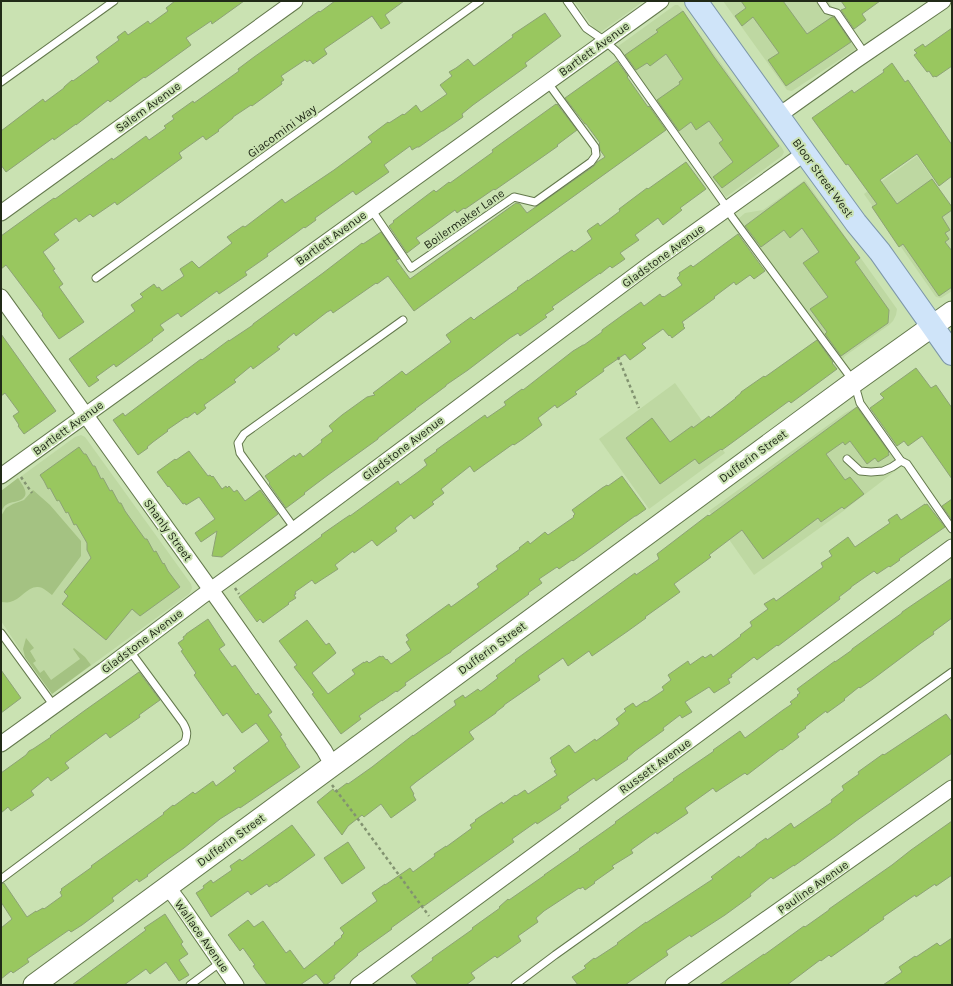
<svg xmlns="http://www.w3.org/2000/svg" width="953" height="986" font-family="Karla,sans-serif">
<rect width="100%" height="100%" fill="#cae2b2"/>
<!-- built -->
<g fill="#bed8a2">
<path d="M574 1H644L598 34Z"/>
<path d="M723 1H828L859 47 792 91 787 90Z"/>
<path d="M675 5H678L681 8 782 148 784 152 782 156 726 197 617 47Z"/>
<path d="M917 156 952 207V291L941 298 936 297 864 194Z"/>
<path d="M805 180 897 309 896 315 893 321 889 325 845 356 843 359 737 220 745 213 763 210Z"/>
<path d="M675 383 725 453 649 509 599 439Z"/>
<path d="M860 405 903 465 842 512 754 575 709 511 845 413Z"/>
<path d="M81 435 85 437 191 584 192 588 191 591 189 594 52 694 25 657 1 621V491L75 437Z"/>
</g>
<!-- green -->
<g fill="#a4c282">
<path d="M18 478C23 486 32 496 18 501 15 502 10 502 6 505 4 506 2 510 1 512V491Z"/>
<path d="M33 490 50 505 81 541V556L52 595C48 592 43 587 38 587 28 586 20 600 10 602 7 603 4 602 1 602V516L6 508 13 504 24 500Z"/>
<path d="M26 638 34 648 30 651 36 661 33 663 40 673 44 670 51 680 80 659 73 649 74 648 85 657 91 665 52 694 25 657 23 649Z"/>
</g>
<!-- building -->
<g fill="#99c75f" stroke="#8da375">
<path d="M175 1H244L212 24 211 21 186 38 191 45 155 71 145 78 144 77 110 102 108 100 76 125V124L54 140 53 138 6 172 1 165V131L43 99 45 102 64 88V87L72 80 73 81 99 62 96 57 119 40 117 37 125 31 128 35 148 21 150 24 168 11 166 8Z"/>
<path d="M335 1H404L385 15 390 23 381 29 372 16 324 49 327 54 313 64 310 60 307 62 305 60 281 76 284 80 281 82 282 84 252 106 251 105 233 117V118L218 130 219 131 206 140 203 136 179 153 182 158 117 205 115 202 93 217 90 214 79 222 76 218 54 234 59 240 43 252 55 269 53 270 63 284 59 287 84 322 59 339 42 315 43 314 6 265 1 269V236L37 210 54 198 55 199 112 158 113 160 146 136 149 140 166 128 164 126 174 119 172 116 193 101 194 103 239 71 238 69 254 57 319 11 320 12Z"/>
<path d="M741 1H783L807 34 832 17H834L851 42 786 86 768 60 779 53 753 17 742 26 735 16 746 8Z"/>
<path d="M841 1H880L862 14 866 20 854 29 841 10 846 8Z"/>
<path d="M683 11 714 57 779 146 722 188 713 177 733 162 719 143 723 140 709 121 696 130 691 122 679 131 657 100 680 84 679 82 683 79 666 54 650 66 647 63 636 70 625 55 658 32 656 30Z"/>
<path d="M545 13 561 36 525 63 527 66 473 105 462 114 463 117 443 131H442L419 147H417L412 150 410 146 384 165 389 172 356 195 353 191 315 218 316 220 305 228 304 227 296 233 267 254 268 256 245 272 247 275 219 294 217 291 181 317 178 313 160 325 164 330 152 339 153 340 116 367 114 364 96 377 99 380 89 387 69 359 135 311 131 305 143 297 140 294 154 284 157 288 159 287 162 291 184 276 180 269 192 261 199 268 232 243 227 237 243 226 245 227 282 199 285 203 334 170 372 142 368 137 388 122 389 123 403 114 404 115 416 105 421 112 447 94 440 85 452 76 449 72 456 68 468 59 474 66 513 37 512 35Z"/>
<path d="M952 28V66L936 77 935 76 933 77 929 71 927 72 914 55 917 53 914 50 923 44 925 47Z"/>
<path d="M617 61 628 76 627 77 648 107 649 106 666 130 414 311 388 276 377 284 376 283 333 313 331 310 327 312 296 336 294 333 277 347 280 349 253 369 251 366 234 380 236 382 204 405 206 408 197 415 195 412 187 418 186 417 167 430 168 431 153 442 147 447 148 448 138 455 113 420 123 413 125 416 201 359 202 360 229 340V341L253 325V324L323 273 362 243 363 244 381 232 399 259 396 260 410 279 516 203 520 204 527 213 594 166 597 162 605 157 600 150 599 144 600 143 586 124H585L565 98Z"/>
<path d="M892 63 905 82 908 80 952 145V176L939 186 917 154 880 180 897 204 932 179 952 207V210L942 217 950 230 945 233 949 239 945 242 952 251V287L939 296 903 244 899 247 872 207 877 204 848 164 846 165 812 118 852 90 854 93 884 72 883 70Z"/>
<path d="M556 104V105L557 104 577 130 557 145 558 146 531 165 495 190 494 189 465 209 464 208 457 213 455 210 433 226 416 238 420 243 407 253 389 226 394 222 393 221 426 196 434 190 436 192 449 182 450 183 475 165 493 152 492 150Z"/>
<path d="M686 162 706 189 680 208 682 210 663 225 658 218 635 235 639 240 620 253 625 259 612 268 610 266 600 274V273L552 307 554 309 545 315 547 317 537 324 520 336 518 333 510 338 468 370 446 385V386L415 409H416L378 438V439L328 475 304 493 305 494 286 508 269 484 270 483 265 476 294 455 295 457 300 453 303 457 322 442 321 440 333 431 329 426 342 415 367 397 375 395 373 393 402 371 406 375 451 342 446 335 471 317 474 320 476 318 518 289 517 288 528 280V281L563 256 572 250 574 252 592 239 587 231 588 230 598 223 600 226 620 211 619 209 647 188 648 189Z"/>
<path d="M804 182 860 258 855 262 889 310 888 323 841 356 825 334 827 332 810 309 828 297 803 263 819 252 802 228 790 238 784 230 761 247 745 226Z"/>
<path d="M738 234 765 271 754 279 750 275 736 285 734 282 714 297 715 298 682 322 684 325 683 326 685 328 672 338 670 335 669 336 663 329 642 344 646 348 630 360 625 354 603 369 604 371 575 392 577 394 557 408 555 405 538 418 542 425 523 439 514 445 513 444 474 472 470 466 441 489 444 493 432 502 434 504 414 519 411 515 395 528 397 531 382 542 377 546 372 540 354 553 353 551 335 565 338 569 315 584 312 580 295 592 296 594 294 595 296 598 288 603 289 604 263 623 260 619 257 622 239 597 322 536 321 535 344 519 350 515V516L398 481 400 485 418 472 427 465 424 460 437 451 436 450 485 415 487 418 506 405 504 402 522 389 523 390 573 351 583 345H584L602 332V330L624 314 641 302 644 306 660 294 662 297 663 296 664 297 682 285 677 278 680 275 679 273 691 265 693 267Z"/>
<path d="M1 334 56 411 24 434 18 426 19 425 13 416 19 412 5 393 1 396Z"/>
<path d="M817 340 833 362 832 363 837 369 791 403 789 401 722 450 721 449 699 464 695 459 660 484 626 438 652 418 670 442 692 426 693 428 709 416 710 418 736 398H735L741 393V392L764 376 765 377Z"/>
<path d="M916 368 931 388 936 385 952 408V479L922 436 908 446 904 441 897 446 870 408 884 398 880 394Z"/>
<path d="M857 407 889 452 888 453 889 455 878 462 875 458 867 464 850 441 845 445 843 442 826 454 845 480 850 477 864 494 844 509 842 507 821 522 818 518 763 559 742 530 709 555 711 557 707 560 674 584 680 592 645 617 646 618 628 631 592 656 589 651 568 666 563 658 539 675 538 676 540 680 504 705V706L496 712V713L469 732 474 739 416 782 410 787 414 794 413 795 416 800 391 818 381 804 364 817 362 815 348 826 342 835 317 802 333 789 335 792 347 783 348 784 372 767 413 735V736L456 705 454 701 463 695 465 698 478 689 480 691H481L498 678 496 676 516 661 515 660 635 573 636 575 659 559 657 554 708 515 709 516Z"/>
<path d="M79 447 84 454H86L93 466H95L101 479 103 478 110 491 112 490 119 503H121L125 511 145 539H147L154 552 156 551 163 564 164 563 168 571 180 587 140 616 132 609 106 640 62 604 68 596 64 592 91 558 87 550V543L76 524 74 525 68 512 66 513 59 500 57 501 50 488 48 489 44 481 40 475Z"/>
<path d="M189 451 208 476 210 475 212 477 213 476 222 489 226 486 227 488 229 486 234 492 237 490 245 501 260 490 278 514 222 557 212 556 217 531 201 542 195 533 215 519 199 497 186 505 185 503 183 504 169 486 168 487 157 472 175 459 176 460Z"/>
<path d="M622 476 646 509 636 516H635L594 546 573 561 572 560 569 562 559 569 557 567 539 579 542 583 528 593 529 594 451 651V652L446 655 405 683 406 685 397 692 396 691 382 701V700L359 716 361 719 341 734 312 694 314 693 294 667 297 665 279 641 307 620 326 645 329 643 336 653 312 673 328 694 355 674 352 670 364 662V663L367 661 369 663 380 656 381 657 383 656 386 660 387 659 391 664 411 650 406 642 409 640 406 635 449 604 451 607 479 587 477 584 498 569 496 566 520 549 519 548 528 541 530 544 545 532 548 535 574 517 573 516 575 514 572 510 602 488 607 485 608 486Z"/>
<path d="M952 499V520L942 506Z"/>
<path d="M925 504V505L927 504 945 527 899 559 900 560 890 567 889 566 877 574 874 571 851 587V588L839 597 840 599 778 646 777 645 757 660 754 657 731 675 732 677 728 679 730 683 714 693 709 687 685 702 692 712 682 718 680 715 663 728 664 730 635 751 627 758 628 759 596 781 594 778 567 797 569 800 560 806 561 808 537 824 536 822 512 839 514 842 424 906 423 905 391 928 392 929 357 954 358 955 334 976 335 978 326 985H325L316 974 300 985H267L253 966 255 965 243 948 240 951 229 936 228 935 248 920 254 927 263 921 286 953 290 950 304 969 335 944 334 943 342 937 341 936 344 933 340 928 377 901 372 893 385 884V885L410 868 413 872 435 856 434 854 446 846V847L472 828 470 825 476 821 475 820 502 802 503 804 515 795 516 796 525 790 528 794 557 775 554 771 556 770 551 762 552 761 550 758 569 745 575 753 595 739 596 741 618 725 619 723 616 719 626 711 624 709 633 703 636 707 645 701 646 702 664 690 662 687 671 680 668 675 688 661 690 665 703 656 705 658 711 654 713 657 741 636 740 635 752 626 750 622 768 609 764 604 774 598 776 601 823 567 821 563 832 556 829 551 848 537 855 547 890 523 888 520 897 514 901 520Z"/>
<path d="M952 578V618L933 632 934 634 921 643 873 679 860 688 859 687 844 699 845 700 827 713 826 711 805 727 806 728 797 734 799 737 782 750 781 749 747 775 745 773 716 792 713 788 685 808 688 813 657 834 656 832 631 850 633 853 612 866 614 868 594 882 595 883 585 890 583 887 580 889 579 888 544 911 536 918 538 922 518 936 521 941 497 958 495 956 471 973 475 978 466 985H418L411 976 433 960 432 958 473 929 472 928 500 908 499 907 508 899 509 900 545 875H544L580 850 579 849 616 823 615 822 674 780 673 779 714 751 713 750 723 743 740 731 745 738 783 710 792 704 790 702 798 696 797 695 800 693 797 689 835 661V662L852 650V649L902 613V612Z"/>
<path d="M208 619 225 645 219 649 232 667 235 665 256 695 258 693 272 712 268 715 282 735 280 736 286 745H285L300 767 240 808 239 807 220 819 184 848 164 862 147 875 148 876 139 882 137 879 112 898 114 901 82 925 71 932 69 930 27 959 29 962 13 973 11 971 1 979V928L12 919 1 902V884L4 883 27 917 36 911V912L43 908 44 909 62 896 60 892 62 890 61 889 92 867 91 866 164 814 163 813 173 805 174 806 193 792 195 794 213 781 216 786 236 771 233 768 269 741 256 723 242 733 227 713 223 716 194 675 196 673 181 651 183 650 178 643 184 639 183 637 186 635V634Z"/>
<path d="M1 670 21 698 1 713Z"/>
<path d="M139 672 160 700 139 715 140 717 110 738 106 733 65 763 69 768 51 781 48 777 31 791 34 795 11 811 8 807 1 813V773L26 755 29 751 33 749 51 737 50 736 84 711Z"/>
<path d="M946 714 952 722V753L856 821 835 837 794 866V865L773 879 771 877 750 894 751 896 725 915 691 937 690 935 666 951 668 955 625 985H578L572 977 586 968 584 966 594 958 595 959 618 944 617 943 646 922V923L713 879 711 877 739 856 740 858 756 846V845L766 838 767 840 791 823 794 828 832 802 831 800 844 790 842 786 859 774 858 772 883 754 884 755Z"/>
<path d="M952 821V875L936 886 935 884 916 897 915 895 883 917 884 919 868 930H869L831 957 829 955 821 961 820 960 787 985H719L764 954V955L804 926 805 927 829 910V909L892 865 911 850Z"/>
<path d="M292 825 315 855 276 883V882L269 887 267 884 251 895 248 891 211 917 196 893 204 888 203 886 211 880 213 883 232 870 230 866 240 859 242 861Z"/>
<path d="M348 842 365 868 342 884 324 858Z"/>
<path d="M165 914 183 942 181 944 188 954 179 960 189 975 179 981 166 962 150 974 146 969 124 985H72L146 930 144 928Z"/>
<path d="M952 938V985H883L902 972 899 967 915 956 916 957 937 943 940 946Z"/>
</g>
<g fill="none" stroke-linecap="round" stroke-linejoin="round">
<!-- lane casing -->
<g stroke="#64794d" stroke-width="9">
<g id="lane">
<path d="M567 1 586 28 605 41 617 52 723 202 732 217 854 382 860 403 901 461 907 464 952 529"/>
<path d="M821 1 827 10 837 13 865 54"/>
<path d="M1 82 114 1"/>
<path d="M371 209 411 268 514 197 535 202 591 162 596 155 595 147 548 83"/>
<path d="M96 278 480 1"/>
<path d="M847 459 860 471 871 472 883 471 892 467 901 461"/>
<path d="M295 529 240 453 238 443 244 434 403 320"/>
<path d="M1 633 54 706"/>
<path d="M1 879 185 742C188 734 187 730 183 723L130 651"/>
<path d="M190 985 221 962"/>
<path d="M515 985 555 955 952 672"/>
</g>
</g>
<!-- street casing -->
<g stroke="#64794d" stroke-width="17">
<g id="street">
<path d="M778 116 855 61 943 1"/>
<path d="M1 213 295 1"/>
<path d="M1 297 219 601 324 750 333 766"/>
<path d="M1 476 661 1"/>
<path d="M1 744 104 670 201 597 295 529 650 264 805 153"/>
<path d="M167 886 179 902 236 985"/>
<path d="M358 985 952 547"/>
<path d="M673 985 952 788"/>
</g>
</g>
<!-- secondary casing -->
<g stroke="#64794d" stroke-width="23">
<path id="secondary" d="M34 985 854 382 952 312"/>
</g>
<!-- primary casing -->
<g stroke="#7d97a8" stroke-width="24">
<path id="primary" d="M696 1 805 153 856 223 880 252 952 354"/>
</g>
<!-- path -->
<g stroke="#829370" stroke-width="2.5" stroke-dasharray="3 3" stroke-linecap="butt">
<path d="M618 357 639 408"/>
<path d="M21 477 32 493"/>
<path d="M235 588 239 594"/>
<path d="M332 785 355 815 429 916"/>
</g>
<!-- lane -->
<use href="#lane" stroke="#fff" stroke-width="7"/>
<!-- street -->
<use href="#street" stroke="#fff" stroke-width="15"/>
<!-- secondary -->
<use href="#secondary" stroke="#fff" stroke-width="21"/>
<!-- primary -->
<use href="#primary" stroke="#cfe4f9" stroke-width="22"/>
</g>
<g text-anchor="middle" stroke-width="4" stroke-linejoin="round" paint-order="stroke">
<!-- street labels -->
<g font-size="12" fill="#212a18" stroke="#cae2b2">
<text transform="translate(594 49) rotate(-36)" y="4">Bartlett Avenue</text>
<text transform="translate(148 107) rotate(-36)" y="4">Salem Avenue</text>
<text transform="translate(282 131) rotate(-36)" y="4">Giacomini Way</text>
<text transform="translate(823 178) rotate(54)" y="4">Bloor Street West</text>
<text transform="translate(464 219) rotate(-35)" y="4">Boilermaker Lane</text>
<text transform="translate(331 238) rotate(-36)" y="4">Bartlett Avenue</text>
<text transform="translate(663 256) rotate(-36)" y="4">Gladstone Avenue</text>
<text transform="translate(68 428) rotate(-36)" y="4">Bartlett Avenue</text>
<text transform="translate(403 448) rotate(-37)" y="4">Gladstone Avenue</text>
<text transform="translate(753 456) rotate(-36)" y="4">Dufferin Street</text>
<text transform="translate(168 530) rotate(54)" y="4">Shanly Street</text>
<text transform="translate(142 641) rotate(-37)" y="4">Gladstone Avenue</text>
<text transform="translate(492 648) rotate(-36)" y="4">Dufferin Street</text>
<text transform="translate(655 766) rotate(-36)" y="4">Russett Avenue</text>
<text transform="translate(231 840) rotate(-36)" y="4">Dufferin Street</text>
<text transform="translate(813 887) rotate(-35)" y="4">Pauline Avenue</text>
<text transform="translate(202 936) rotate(55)" y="4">Wallace Avenue</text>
</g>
</g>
<!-- border -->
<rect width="953" height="986" fill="none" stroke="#212a18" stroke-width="4"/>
</svg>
